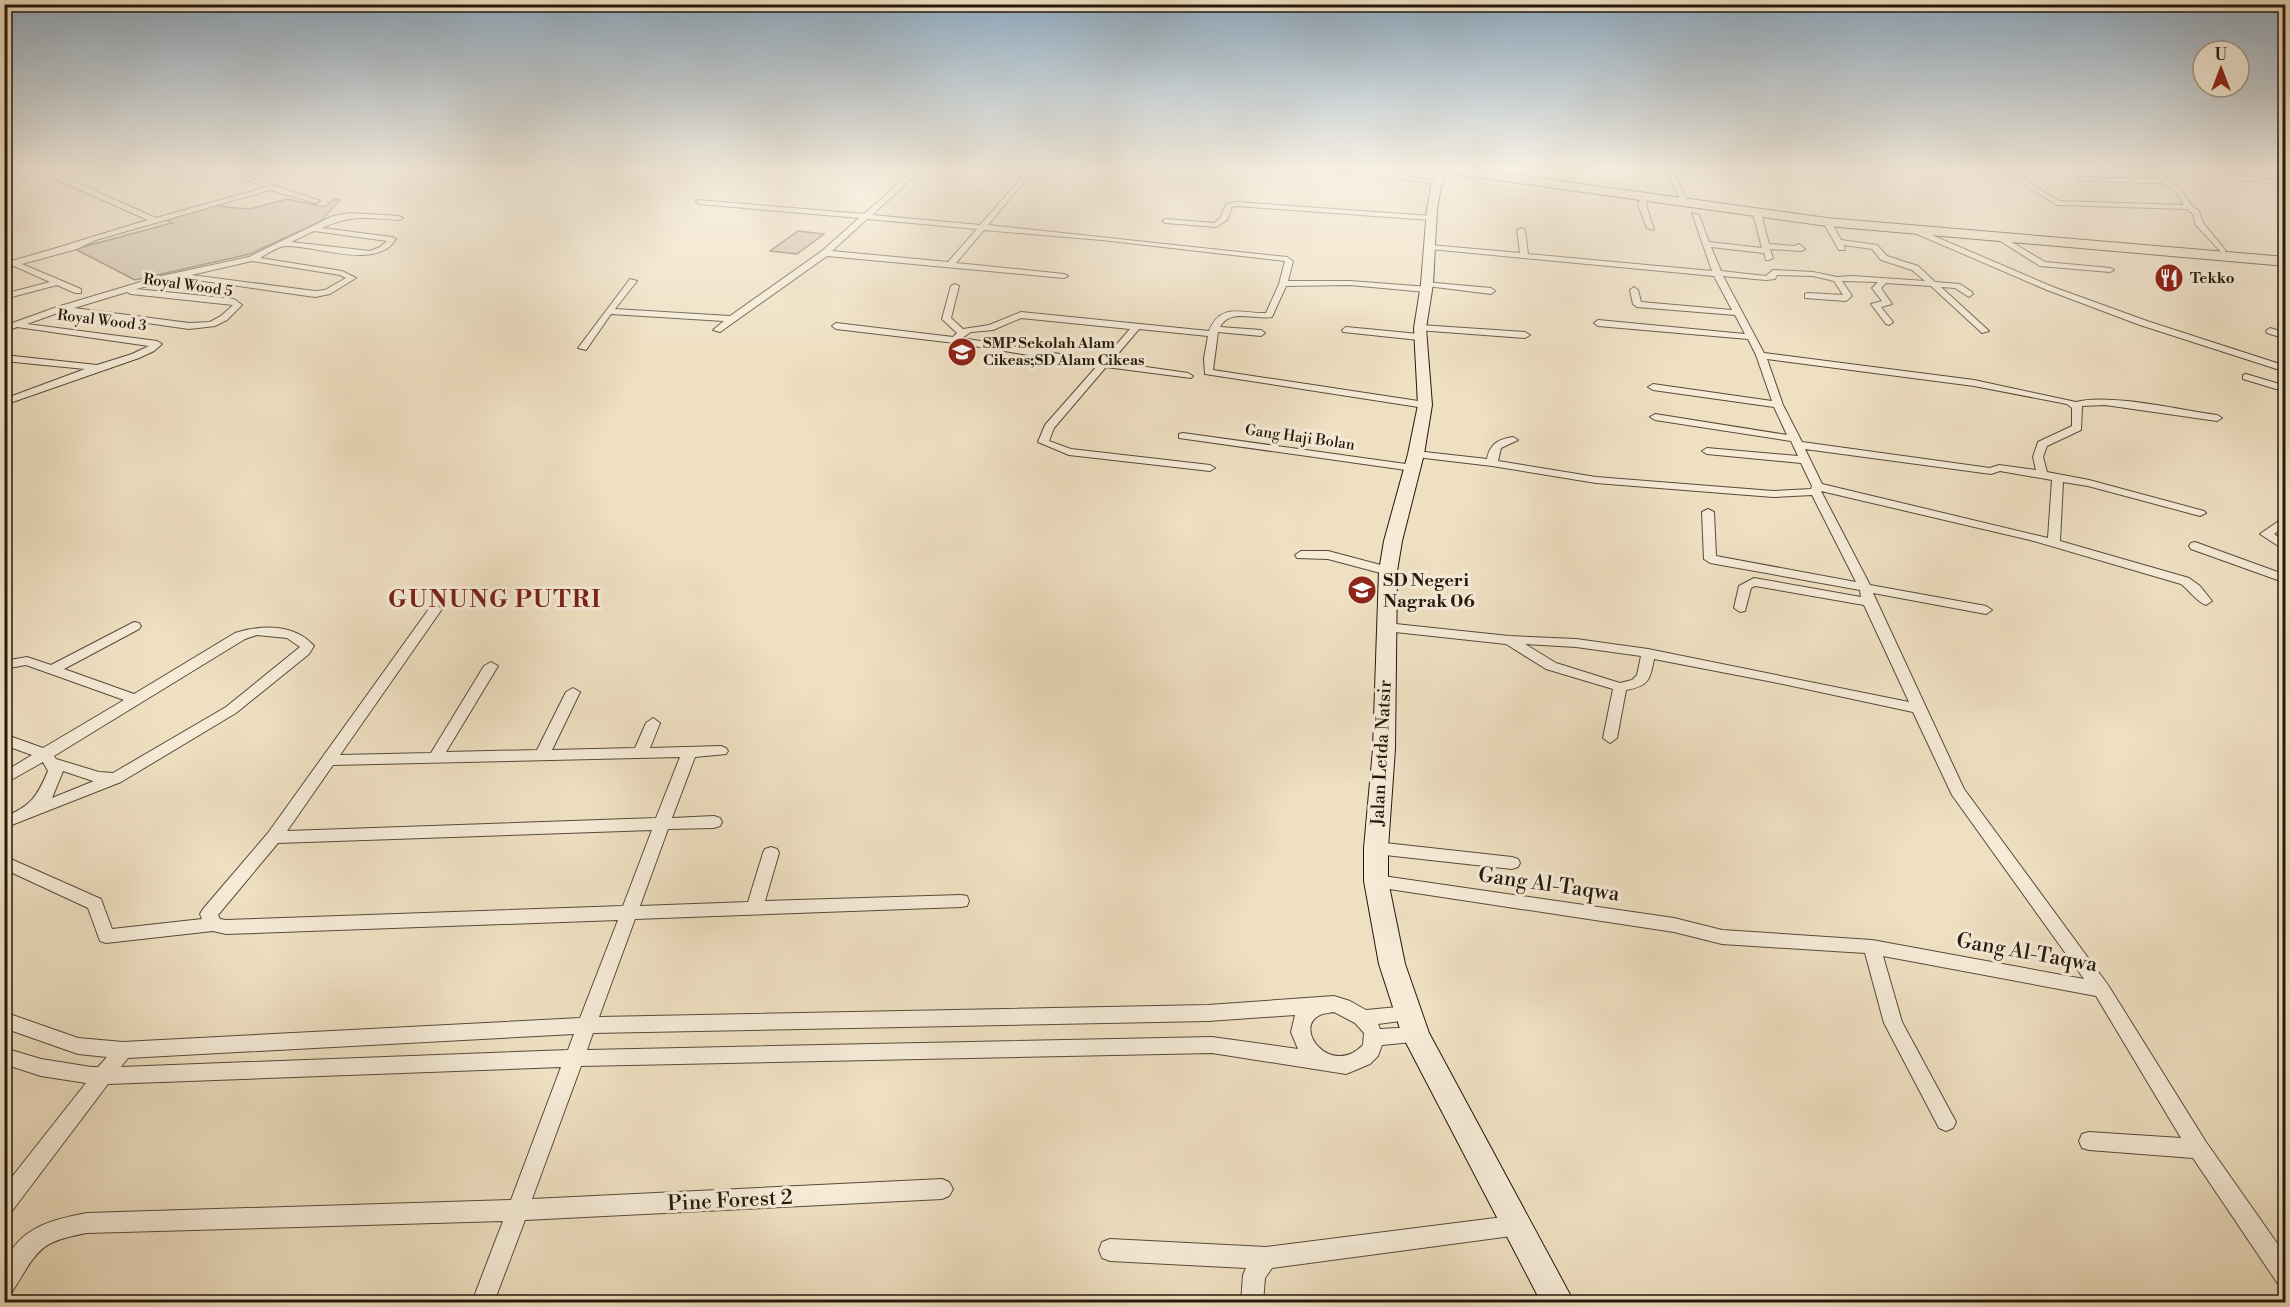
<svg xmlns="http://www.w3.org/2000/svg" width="2290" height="1307" font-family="'Libre Bodoni',serif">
<rect width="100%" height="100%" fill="#efe0c2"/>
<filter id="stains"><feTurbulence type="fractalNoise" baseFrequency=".00333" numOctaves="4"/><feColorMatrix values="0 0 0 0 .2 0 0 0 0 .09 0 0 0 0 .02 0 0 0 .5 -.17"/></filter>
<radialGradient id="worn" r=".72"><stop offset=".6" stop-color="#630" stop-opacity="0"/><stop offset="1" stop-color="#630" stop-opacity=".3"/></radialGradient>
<!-- green -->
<g fill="#ccbea3" stroke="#786c58" stroke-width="1.5">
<path d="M287 199 324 207 335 199 340 200 320 222 250 254 135 280 75 249 172 223 163 218 206 205 250 209Z"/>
<path d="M798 231 824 234 797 254 770 251Z"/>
</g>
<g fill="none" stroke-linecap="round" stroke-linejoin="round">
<!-- street casing -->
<g stroke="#574b3a" stroke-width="2">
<g id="street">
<path d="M110 170H138L64 177 156 218 267 187 218 170H228L320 201 316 203 270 190 96 240 77 249 22 264 81 289V293H75L57 285 4 299V294L50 282 14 266 4 268V263C53 250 100 234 148 220L46 175H35L37 178 4 189V185L35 175H4V171H47L56 174Z"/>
<path d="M914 170H921L872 215 980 225 1029 170 1031 173 988 225 1287 257 1293 261 1288 281H1350L1429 287 1430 289 1426 292 1350 285 1286 286 1272 317C1254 320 1230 308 1220 327L1261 330 1265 333 1261 336 1218 332 1213 370 1425 402 1430 405 1425 408 1205 374 1204 358 1208 336 1139 329 1111 362 1188 373 1193 376 1191 378 1106 367 1054 428 1049 441 1071 449 1210 465 1215 468 1210 471 1069 455 1038 442 1045 425 1097 366 955 343 836 329 832 326 836 323 953 337 957 333 942 319 951 286 955 284 959 286 951 318 963 329 989 325 1021 312 1209 331C1221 302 1241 314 1266 313L1279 284 1285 261 1102 240 984 230 956 263 1064 274 1068 276 1064 278 827 256 720 332 713 330 724 321 611 314 586 350 578 348 630 279 637 281 615 309 730 316 822 251 859 218 700 204 696 202 697 200 864 214ZM867 219 977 229 948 262 832 251ZM1021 318 1130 329 1102 361 962 338 971 332 993 330Z"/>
<path d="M1260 170H1266L1261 175 1258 173Z"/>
<path d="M1333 170H1370L1440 182 1437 184Z"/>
<path d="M1666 170H1672L1687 200H1681Z"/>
<path d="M2001 170H2009L2059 201 2184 205 2176 192 2162 183 2080 181 2077 179 2080 177 2160 179 2157 170H2184L2286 181V185L2164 171 2167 180 2181 190 2192 206 2199 211 2203 223 2226 251 2222 253 2196 225 2193 214 2187 209 2057 205Z"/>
<path d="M1642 196 1648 197 1646 205 1654 230 1647 228 1638 205Z"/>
<path d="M1236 202 1431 216 1435 218 1431 220 1236 206 1232 207 1227 220 1216 227 1166 223 1162 221 1166 219 1214 223 1221 217 1226 204Z"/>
<path d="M1757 211 1761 213 1769 244 1795 246 1799 244 1805 249 1801 251 1770 249 1773 258 1769 260H1766L1764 253 1711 247 1721 271 1766 276 1773 270 1813 272 1837 277 1852 276 1925 281 1912 270 1881 260 1872 249 1844 245 1845 250H1839L1823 222 1827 220H1830L1841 240 1877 245 1887 256 1918 266 1935 282 1960 284 1972 292 1973 294 1969 297 1955 288 1941 287 1989 331 1982 333 1931 286 1886 283 1881 288 1892 304 1881 307 1893 322 1889 325 1886 324 1871 304 1882 301 1872 288 1878 282 1842 281 1852 296 1846 301 1805 298V294L1808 293 1843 295 1834 281 1813 276 1777 275 1775 279 1766 280 1723 276 1764 353 1974 380 2076 402C2108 393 2181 410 2217 415L2222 418 2217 421 2105 405 2082 406 2081 430 2047 446 2043 457 2047 472 2089 480 2204 511 2206 513 2200 516 2088 486 2063 482 2060 541 2189 578 2200 586 2212 601 2206 605C2197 602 2189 590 2181 584L2030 540 1821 491 1870 585 1986 606 1992 610 1986 614 1873 593 1964 789 2108 985 2206 1142 2286 1256V1287L2278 1284 2193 1158 2089 1150 2082 1148 2079 1141 2082 1134 2089 1132 2181 1138 2096 996 1883 956 1902 1022 1956 1122 1953 1128 1946 1131 1939 1128 1884 1023 1865 953 1722 944 1674 932 1376 887 1370 885 1368 881 1370 877 1376 875 1674 918 1722 930 1872 940 2084 979 1952 795 1913 712 1773 682 1654 659C1650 680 1649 686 1626 690L1617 738 1610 743 1603 738 1613 689 1546 669 1506 644 1386 631 1379 627 1386 623 1509 636 1576 639 1648 649 1909 702 1864 605 1755 586 1751 588 1745 611 1740 612 1734 608 1739 586 1754 578 1861 597 1860 590 1710 563 1704 559 1702 512 1708 509 1714 512 1716 556 1856 582 1812 495 1773 497 1596 483 1492 466 1416 457 1411 454 1416 451 1487 459C1490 444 1498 439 1513 437L1518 440 1501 448 1498 461 1596 477 1773 491 1811 489 1812 486 1801 463 1707 454 1702 451 1707 448 1798 456 1791 441 1655 420 1650 417 1655 414 1787 435 1774 407 1653 390 1648 387 1653 384 1772 401 1756 355 1748 339 1598 326 1594 323 1598 320 1745 334 1735 315 1637 307 1633 304 1630 290 1634 287 1638 290 1641 302 1732 310 1714 276 1430 249 1426 247 1430 245 1520 253 1517 230 1521 228 1525 230 1528 254 1712 271 1692 213 1699 215 1709 242 1762 248 1753 213ZM1767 359 1974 386 2067 404 2072 408V426L2038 442 2033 457 2036 470 1999 465 1990 468 1802 442 1783 405ZM1805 449 1991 474 2000 471 2052 480 2048 538 1822 484ZM1525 644 1576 647 1641 656 1637 675 1632 680 1620 683 1556 663Z"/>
<path d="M350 213 399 216 403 218 399 220C368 218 351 214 322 228L392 237 396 239C377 271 316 245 285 246 277 247 267 254 260 258L342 271 356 278 330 294 315 297 190 279H187V276L136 289 234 299 242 305 227 320 215 326 189 329 63 311 27 324 157 341 162 344 154 351 139 358 4 405V399L85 369 4 361V355L97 365 132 354 149 346 17 327 4 332V326L57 307 157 277 249 257 333 216ZM314 231 387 241 380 247 370 251 291 242ZM252 261 340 275 346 278 325 290 315 291 191 275ZM127 292 131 294 233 305 221 316 210 322 189 323 74 308Z"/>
<path d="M1913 227 2053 287 2147 321 2286 366V372L2140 325 2047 290 1910 231V227Z"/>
<path d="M2000 235 2045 262 2110 268 2114 270 2110 272 2040 266 1997 239 1996 237Z"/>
<path d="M1424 282 1491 288 1495 291 1491 294 1427 286 1423 284Z"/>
<path d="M1420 325 1525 332 1530 335 1525 338 1417 330 1416 328Z"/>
<path d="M1346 327 1419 334 1424 337 1419 340 1343 332 1342 330Z"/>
<path d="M2270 328 2286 333V339L2267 333 2266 331Z"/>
<path d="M2246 374 2286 386V392L2243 379V375Z"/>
<path d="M1183 433 1413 465 1418 468 1413 471 1179 438V434Z"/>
<path d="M2286 516V525L2274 534 2286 542V551L2260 534Z"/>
<path d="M2195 542 2286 575V583L2191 549 2189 546 2191 543Z"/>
<path d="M1301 551H1328L1392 568 1394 571 1388 575 1328 559 1297 558 1295 555Z"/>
<path d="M436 605 442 609 340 755 431 753 484 666 491 662 498 666 446 752 537 750 566 692 573 688 580 692 552 750 635 748 646 723 653 718 660 723 650 748 721 746 726 748 728 751 726 754 695 757 672 818 714 816 720 818 722 822 720 826 714 828 668 829 640 906 748 902 763 853 765 849 771 847 777 849 779 853 765 901 961 895 967 896 969 901 967 906 961 907 635 919 599 1017 1208 1005 1334 996 1350 1001 1366 1010 1408 1006 1415 1009 1417 1014 1415 1019 1378 1024 1380 1029 1416 1027 1423 1029 1425 1035 1423 1041 1382 1045 1378 1056 1370 1064 1346 1074 1212 1053 581 1066 532 1199 942 1179 949 1182 953 1189 949 1196 942 1199 525 1220 494 1302H472L503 1221 87 1233C37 1242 38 1251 12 1292L4 1295C4 1285 2 1270 5 1262 20 1227 54 1219 87 1213L511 1200 561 1067 108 1084 12 1211 4 1214V1187L86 1083 41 1076 4 1064V1048L41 1059 91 1067H98L107 1057 78 1054 4 1028V1012L78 1038 123 1042 580 1018 618 920 226 934 213 931 106 943 100 941 88 908 4 869V856L101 899 112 929 202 919 200 914 203 909 268 833 431 606ZM680 757 656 818 287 831 333 765ZM652 830 623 906 226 920 220 919 218 915 278 843ZM1334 1012 1355 1023 1364 1033 1363 1045C1331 1078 1292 1028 1320 1015 1324 1013 1330 1013 1334 1012ZM1295 1015 1291 1032 1298 1049 1212 1037 587 1050 593 1033 1208 1021ZM574 1034 568 1050 121 1067 128 1058Z"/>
<path d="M134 622 139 623 141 626 139 629 64 669 134 694 235 633C261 625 294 623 314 646L309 654 236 713 121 782 4 828V817C31 806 37 797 48 771L43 762 4 784V772L32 755 4 745V734L43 748 124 700 26 665 4 669V661L27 657 51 665ZM257 635 287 638 300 647 226 707 113 773 99 772 56 759 54 756 245 639ZM63 771 93 781H94L52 798Z"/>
<path d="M1376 842 1512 857 1518 859 1520 863 1518 867 1512 869 1376 854 1370 852 1368 848 1370 844Z"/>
<path d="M1519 1215 1527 1218 1530 1225 1527 1232 1519 1235 1272 1268 1265 1278 1263 1302H1241L1243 1275 1246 1268 1110 1261 1102 1258 1099 1250 1102 1242 1110 1239 1266 1247Z"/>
</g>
</g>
<!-- secondary casing -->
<g stroke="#24190c" stroke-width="2">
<path id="secondary" d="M1438 170H1448L1442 182 1437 209 1433 284 1426 328 1432 405 1424 454 1402 541 1397 571 1395 749 1388 848V881L1405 964 1429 1033 1574 1302H1541L1402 1035 1379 964 1364 881V848L1373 749 1379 571 1384 541 1408 454 1418 405 1414 328 1421 284 1427 209 1432 182Z"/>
</g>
<!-- highway casing -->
<g stroke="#24190c" stroke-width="2">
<path id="highway" d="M1448 170H1481L1827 218 2286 257V266L1827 226 1454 174Z"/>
</g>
<!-- street -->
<use href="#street" fill="#f5ebd7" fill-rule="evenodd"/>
<!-- secondary -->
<use href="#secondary" fill="#f5ebd7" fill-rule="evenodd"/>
<!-- highway -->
<use href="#highway" fill="#efe0c2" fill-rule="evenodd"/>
</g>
<!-- sky -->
<linearGradient id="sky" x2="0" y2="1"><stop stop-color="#8faac0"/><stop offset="0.48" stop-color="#f8f1e4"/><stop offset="1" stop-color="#f8f1e4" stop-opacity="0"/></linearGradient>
<rect width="2290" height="353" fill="url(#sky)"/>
<!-- icons -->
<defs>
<g id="restaurant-disc" transform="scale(1.5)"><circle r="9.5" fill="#8f2418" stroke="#f5ebd7"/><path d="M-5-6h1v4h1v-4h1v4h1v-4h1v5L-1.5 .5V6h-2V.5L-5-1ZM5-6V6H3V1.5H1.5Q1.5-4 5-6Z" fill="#fff"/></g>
<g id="school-disc" transform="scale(1.5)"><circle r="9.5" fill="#8f2418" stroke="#f5ebd7"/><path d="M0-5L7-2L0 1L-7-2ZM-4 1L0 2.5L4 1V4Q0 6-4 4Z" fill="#fff"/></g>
</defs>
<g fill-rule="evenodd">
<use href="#restaurant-disc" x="2169" y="278"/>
<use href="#school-disc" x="962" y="352"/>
<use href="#school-disc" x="1362" y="590"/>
</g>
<g text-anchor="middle" stroke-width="6" stroke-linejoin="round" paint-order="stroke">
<!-- far-poi labels -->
<g font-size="15" font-weight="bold" fill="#24190c" stroke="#f5ebd7" text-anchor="start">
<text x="2190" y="283">Tekko</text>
<text x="983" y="348">SMP Sekolah Alam<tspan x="983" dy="17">Cikeas;SD Alam Cikeas</tspan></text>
</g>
<!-- far-street labels -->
<g font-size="15" fill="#24190c" stroke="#f5ebd7">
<text transform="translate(188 285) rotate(8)" y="5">Royal Wood 5</text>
<text transform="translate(102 320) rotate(7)" y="5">Royal Wood 3</text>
<text transform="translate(1300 437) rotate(8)" y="5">Gang Haji Bolan</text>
</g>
<!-- poi labels -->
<g font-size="18" font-weight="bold" fill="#24190c" stroke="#f5ebd7" text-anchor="start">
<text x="1383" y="586">SD Negeri<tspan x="1383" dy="21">Nagrak 06</tspan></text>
</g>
<!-- street labels -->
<g font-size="18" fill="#24190c" stroke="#f5ebd7">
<text transform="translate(1381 753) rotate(-87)" y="6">Jalan Letda Natsir</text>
</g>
<!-- near-street labels -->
<g font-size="21" fill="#24190c" stroke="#f5ebd7">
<text transform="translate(1549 884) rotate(8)" y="7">Gang Al-Taqwa</text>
<text transform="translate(2027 952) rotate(10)" y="7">Gang Al-Taqwa</text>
<text transform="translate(730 1200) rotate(-3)" y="7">Pine Forest 2</text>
</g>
<!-- district labels -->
<g font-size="24" font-weight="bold" letter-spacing="1.5" fill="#7a1f14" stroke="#f5ebd7">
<text x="495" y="607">GUNUNG PUTRI</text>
</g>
</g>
<!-- margin -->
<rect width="2290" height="1307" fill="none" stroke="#efe0c2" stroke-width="24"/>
<rect x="6" y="6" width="2278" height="1295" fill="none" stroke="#24190c" stroke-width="3"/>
<rect x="12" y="12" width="2266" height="1283" fill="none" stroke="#24190c" stroke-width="1.5"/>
<!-- north arrow -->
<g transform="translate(2221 69)"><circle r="28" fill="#f5ebd7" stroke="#a19786" stroke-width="1.5"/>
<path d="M0-4.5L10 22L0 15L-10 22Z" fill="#8f2418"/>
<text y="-9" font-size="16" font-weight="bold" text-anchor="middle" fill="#24190c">U</text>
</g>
<rect width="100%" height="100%" filter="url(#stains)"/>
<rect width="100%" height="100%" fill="url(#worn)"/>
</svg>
